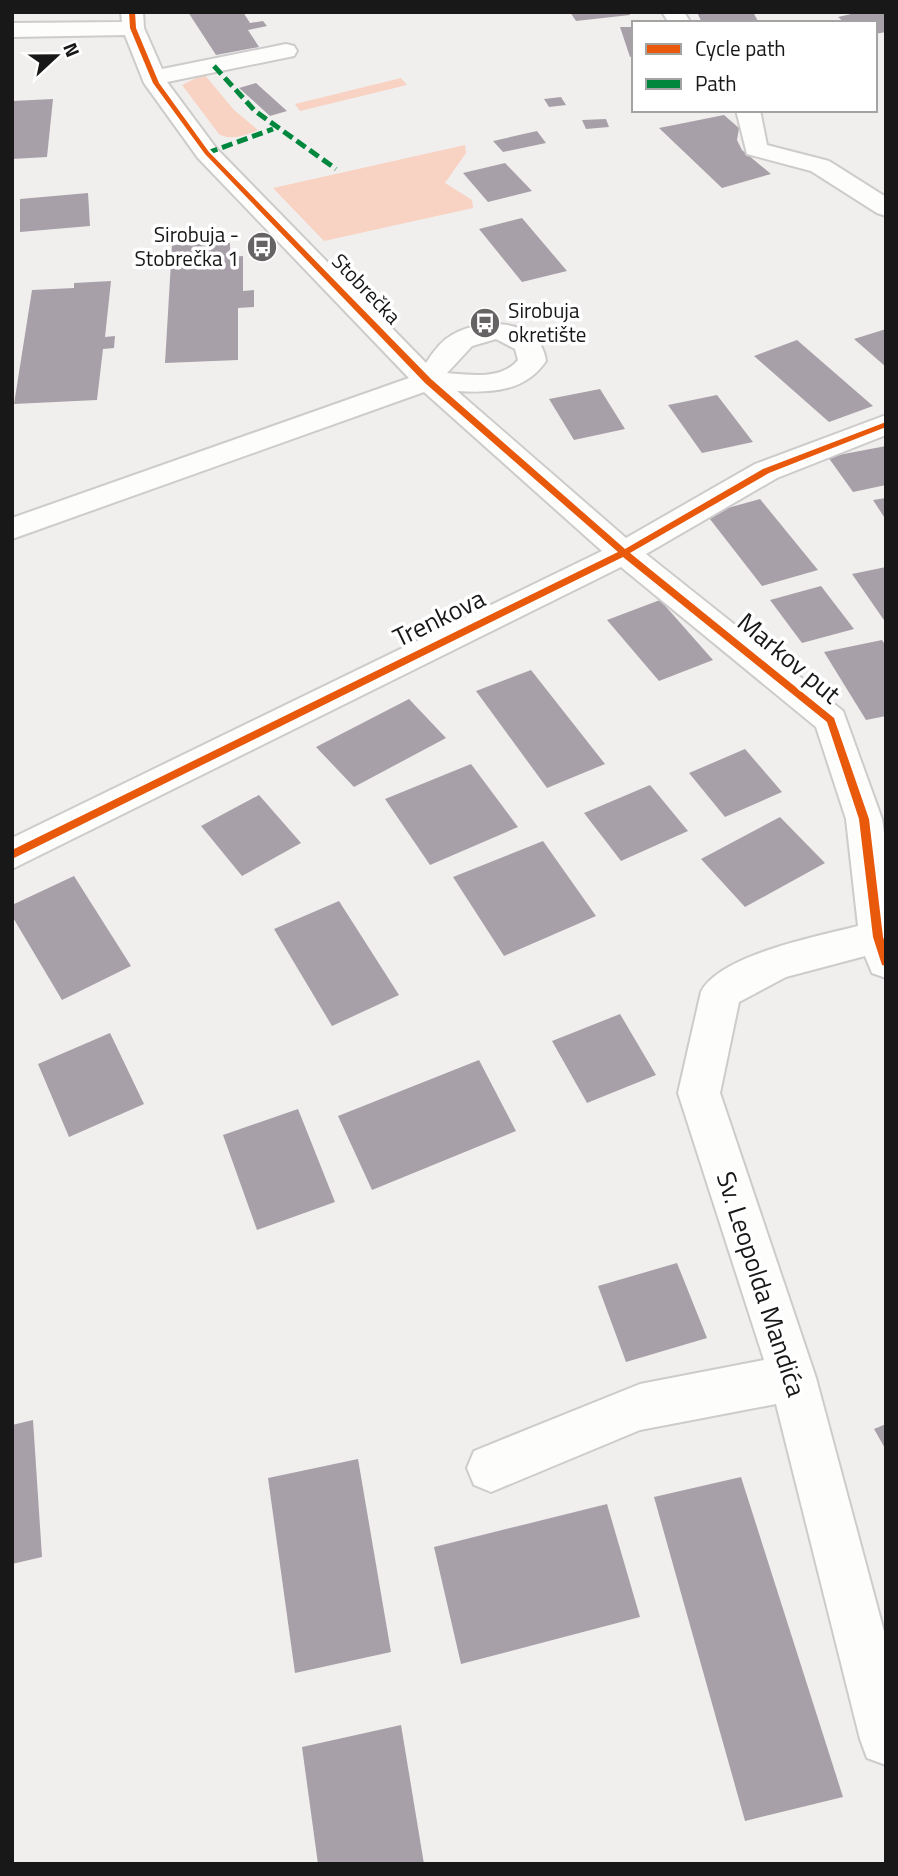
<svg xmlns="http://www.w3.org/2000/svg" width="898" height="1876" font-family="'Titillium Web',sans-serif">
<rect width="100%" height="100%" fill="#f1efee"/>
<!-- green -->
<g fill="#f8d2c3">
<path d="M204 74 234 110 258 130C247 135 230 141 219 134L182 85Z"/>
<path d="M401 78 407 85 300 111 295 104Z"/>
<path d="M465 145 466 153 445 183 472 200 473 208 324 241 273 188Z"/>
</g>
<!-- building -->
<g fill="#a8a0a9">
<path d="M188 12H243L250 23 263 21 267 26 248 30 259 47 216 55Z"/>
<path d="M570 12H629L630 15 576 21Z"/>
<path d="M697 12H753L759 23H702Z"/>
<path d="M860 12H886V32L875 34V23H845L838 17Z"/>
<path d="M620 27H634V56L630 57Z"/>
<path d="M256 83 287 111 270 116 239 88Z"/>
<path d="M561 97 566 105 549 107 544 99Z"/>
<path d="M53 99 47 157 12 159V101Z"/>
<path d="M724 115 739 128 737 140 742 150 771 174 722 188 659 128Z"/>
<path d="M606 119 609 127 586 129 582 120Z"/>
<path d="M537 131 546 143 503 152 493 141Z"/>
<path d="M505 163 532 191 488 202 463 173Z"/>
<path d="M88 193 90 226 20 232V199Z"/>
<path d="M522 218 567 271 522 282 479 229Z"/>
<path d="M230 243V257L243 256V291L254 290V307L238 308V360L165 363 172 245Z"/>
<path d="M111 281 105 337 115 336 114 348 103 349 97 400 14 404 32 290 74 288V283Z"/>
<path d="M886 329V367L854 339Z"/>
<path d="M797 340 873 406 829 422 754 356Z"/>
<path d="M600 389 625 429 574 440 549 399Z"/>
<path d="M717 395 753 442 702 453 668 405Z"/>
<path d="M886 446V485L853 492 828 457Z"/>
<path d="M886 498V520L873 500Z"/>
<path d="M760 499 818 570 762 586 706 514Z"/>
<path d="M886 567V623L852 574Z"/>
<path d="M821 586 854 629 802 643 770 600Z"/>
<path d="M660 600 713 660 659 681 607 620Z"/>
<path d="M882 640 886 646V716L866 720 824 652Z"/>
<path d="M531 670 605 764 547 788 476 691Z"/>
<path d="M409 699 446 738 354 787 316 747Z"/>
<path d="M745 749 782 792 725 817 689 773Z"/>
<path d="M471 764 518 827 430 865 385 799Z"/>
<path d="M650 785 688 831 621 861 584 813Z"/>
<path d="M259 795 301 843 242 876 201 826Z"/>
<path d="M780 817 825 863 745 907 701 859Z"/>
<path d="M543 841 596 916 504 956 453 877Z"/>
<path d="M74 876 131 966 62 1000 12 916V905Z"/>
<path d="M339 901 399 995 332 1026 274 929Z"/>
<path d="M620 1014 656 1075 587 1103 552 1041Z"/>
<path d="M110 1033 144 1104 69 1137 38 1064Z"/>
<path d="M479 1060 516 1131 372 1190 338 1116Z"/>
<path d="M298 1109 335 1202 257 1230 223 1135Z"/>
<path d="M677 1263 707 1338 626 1362 598 1286Z"/>
<path d="M33 1420 42 1557 12 1564V1425Z"/>
<path d="M886 1424V1450L874 1429Z"/>
<path d="M358 1459 391 1652 295 1673 268 1478Z"/>
<path d="M741 1477 843 1797 745 1821 654 1497Z"/>
<path d="M607 1504 640 1617 461 1664 434 1547Z"/>
<path d="M401 1725 424 1864H318L302 1747Z"/>
</g>
<g fill="none" stroke-linecap="round" stroke-linejoin="round">
<!-- minor casing -->
<g stroke="#cdcbcb" stroke-width="4">
<g id="minor">
<path d="M121 12H143L144 28 162 69 286 44 294 46 297 51 294 56 167 82 216 148 426 363C433 352 441 341 452 335 481 317 541 318 546 361 525 392 491 393 457 391L626 538 755 464 886 415V435L777 478 646 554 843 711 882 819 886 847V978L872 973 865 956 786 977 739 1002 720 1093 816 1378 886 1639V1765L867 1758 860 1739 776 1404 640 1430 491 1492 474 1485 467 1468 474 1451 640 1384 764 1360 678 1093 701 992C719 955 819 936 858 926L846 819 816 727 621 567 12 869V838L602 551 424 392 12 539V518L409 378 198 158 144 83 125 35 12 37V23L122 22ZM496 339 515 349 518 360C502 380 470 375 447 373L472 346Z"/>
<path d="M662 12H684L691 23H669Z"/>
<path d="M736 110H760L767 145 829 161 886 197V216L877 213 811 171 747 154Z"/>
</g>
</g>
<!-- minor -->
<use href="#minor" fill="#fdfdfc" fill-rule="evenodd"/>
<!-- quiet -->
<g stroke="#00873e" stroke-width="5" stroke-dasharray="11 5" stroke-linecap="butt">
<path d="M214 66 255 111 336 169"/>
<path d="M207 153 273 129"/>
</g>
<!-- cycleway casing -->
<g stroke="#fff" stroke-width="5">
<path id="cycleway" d="M129 12H135L136 28 159 83 209 152 431 379 625 549 763 469 886 422V427L769 473 630 553 834 718 869 819 883 937 886 945V966L882 965 881 962 873 937 859 819 827 722 623 557 12 859V850L618 552 425 383 205 154 153 83 130 28Z"/>
</g>
<!-- cycleway -->
<use href="#cycleway" fill="#e8590c" fill-rule="evenodd"/>
</g>
<!-- icons -->
<defs>
<g id="bus-disc" transform="scale(1.575)"><circle r="9.5" fill="#656363" stroke="#fff"/><path d="M-5-6H5V4H4V6H2V4H-2V6H-4V4H-5ZM-3.5-4V0h7V-4ZM-3.5 1.2v1.5H-2V1.2ZM2 1.2v1.5H3.5V1.2Z" fill="#fff"/></g>
</defs>
<g fill-rule="evenodd">
<use href="#bus-disc" x="262" y="247"/>
<use href="#bus-disc" x="485" y="323"/>
</g>
<g text-anchor="middle" stroke-width="7" stroke-linejoin="round" paint-order="stroke">
<!-- far-poi labels -->
<g font-size="21" fill="#191818" stroke="#fff" text-anchor="end">
<text x="239" y="242">Sirobuja -<tspan x="239" dy="24">Stobrečka 1</tspan></text>
<text x="508" y="318" text-anchor="start">Sirobuja<tspan x="508" dy="24">okretište</tspan></text>
</g>
<!-- far-street labels -->
<g font-size="21" fill="#191818" stroke="#fff">
<text transform="translate(366 289) rotate(46)" y="7">Stobrečka</text>
</g>
<!-- street labels -->
<g font-size="26" fill="#191818" stroke="#fff">
<text transform="translate(439 618) rotate(-26)" y="9">Trenkova</text>
<text transform="translate(789 658) rotate(40)" y="9">Markov put</text>
<text transform="translate(761 1284) rotate(72)" y="9">Sv. Leopolda Mandića</text>
</g>
</g>
<!-- border -->
<rect width="898" height="1876" fill="none" stroke="#191818" stroke-width="28"/>
<!-- legend -->
<rect x="632" y="21" width="245" height="91" fill="#ffffff" stroke="#a3a3a3" stroke-width="2"/>
<rect x="646" y="44" width="35" height="10" fill="#e8590c" stroke="#a3a3a3" stroke-width="2"/>
<text x="695" y="56" font-size="21" fill="#191818">Cycle path</text>
<rect x="646" y="79" width="35" height="10" fill="#00873e" stroke="#a3a3a3" stroke-width="2"/>
<text x="695" y="91" font-size="21" fill="#191818">Path</text>
<!-- north arrow -->
<g transform="translate(56 56) rotate(68)" stroke="#ffffff" stroke-width="5" paint-order="stroke">
<path d="M0-5L12 26L0 18L-12 26Z" fill="#191818"/>
<text y="-10" font-size="19" font-weight="bold" text-anchor="middle" fill="#191818">N</text>
</g>
</svg>
